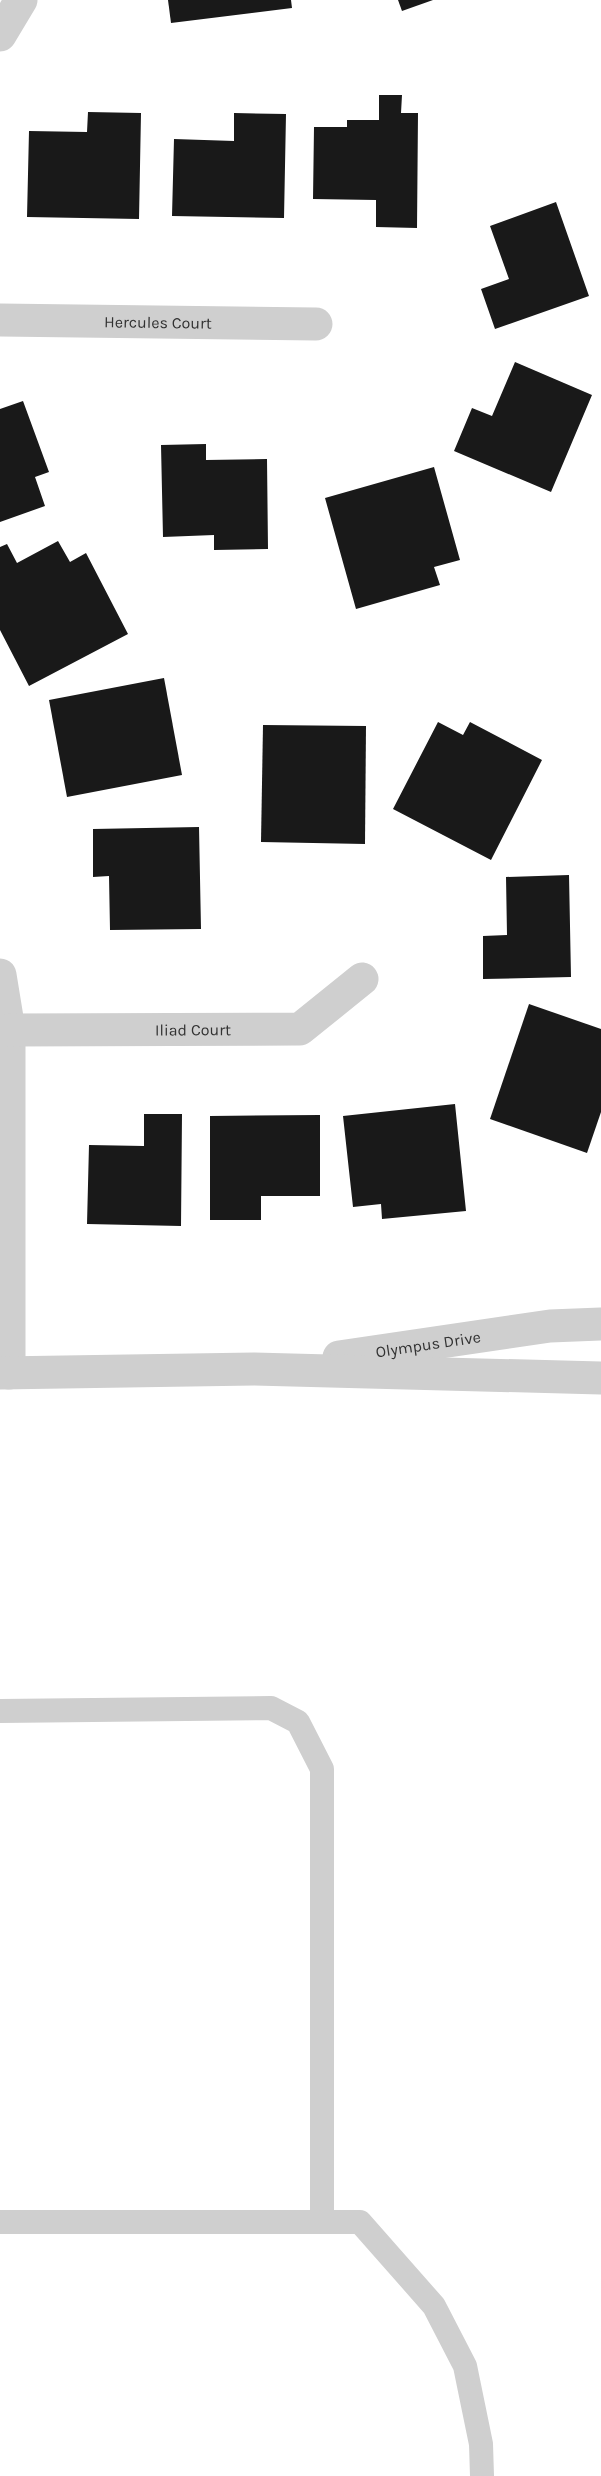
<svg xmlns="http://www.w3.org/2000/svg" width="601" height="2476" font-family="Karla,sans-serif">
<rect width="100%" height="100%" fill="#fff"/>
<!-- building -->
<g fill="#191919">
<path d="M168 0H291L292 8 171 23Z"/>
<path d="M398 0H433L402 11Z"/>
<path d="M379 95H402L401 113H418L417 228 376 227V200L313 199 314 127H347V120H379Z"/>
<path d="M88 112 141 113 139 219 27 217 29 131 87 132Z"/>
<path d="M234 113 286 114 284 218 172 216 174 139 234 141Z"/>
<path d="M556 202 589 296 495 329 481 289 509 279 490 226Z"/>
<path d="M515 362 592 395 551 492 454 451 472 408 492 416Z"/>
<path d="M23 401 49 472 35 477 45 506 0 522V409Z"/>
<path d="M206 444V460L267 459 268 549 214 550V535L163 537 161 445Z"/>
<path d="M434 467 460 560 434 567 440 585 356 609 325 498Z"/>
<path d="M58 541 70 562 86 553 128 634 29 686 0 630V547L7 544 17 563Z"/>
<path d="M164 678 182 775 67 797 49 700Z"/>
<path d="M438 722 463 735 470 722 542 760 491 860 393 809Z"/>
<path d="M263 725 366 726 365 844 261 842Z"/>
<path d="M199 827 201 929 110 930 109 876 93 877V829Z"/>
<path d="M569 875 571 977 483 979V936L507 935 506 877Z"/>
<path d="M529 1004 601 1029V1112L587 1153 490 1119Z"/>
<path d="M455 1104 466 1211 382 1219 381 1204 353 1207 343 1116Z"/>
<path d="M144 1114H182L181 1226 87 1224 89 1145 144 1146Z"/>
<path d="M320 1115V1196H261V1220H210V1116Z"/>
</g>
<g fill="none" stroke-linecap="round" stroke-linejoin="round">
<!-- service -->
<g stroke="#cfcfcf" stroke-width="24">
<path d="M0 1711 271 1708 298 1722 322 1769V2222"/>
<path d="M0 2222H360L434 2306 465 2366 481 2444 482 2476"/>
</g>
<!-- minor -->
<g stroke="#cfcfcf" stroke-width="33">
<path d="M0 35 21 0"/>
<path id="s1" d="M0 320 316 324"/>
<path d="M0 975 9 1030V1373"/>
<path id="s2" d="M9 1030 300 1029 362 979"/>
<path id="s3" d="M339 1357 550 1326 601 1324"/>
<path d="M0 1373 254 1369 601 1378"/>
</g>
</g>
<g text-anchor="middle" stroke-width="6" stroke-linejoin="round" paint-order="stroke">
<!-- street labels -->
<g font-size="16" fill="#323232" stroke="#fff">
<text dy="6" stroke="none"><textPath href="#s1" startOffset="158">Hercules Court</textPath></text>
<text dy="6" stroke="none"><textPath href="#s2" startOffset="184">Iliad Court</textPath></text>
<text dy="6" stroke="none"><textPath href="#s3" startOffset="90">Olympus Drive</textPath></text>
</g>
</g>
</svg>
